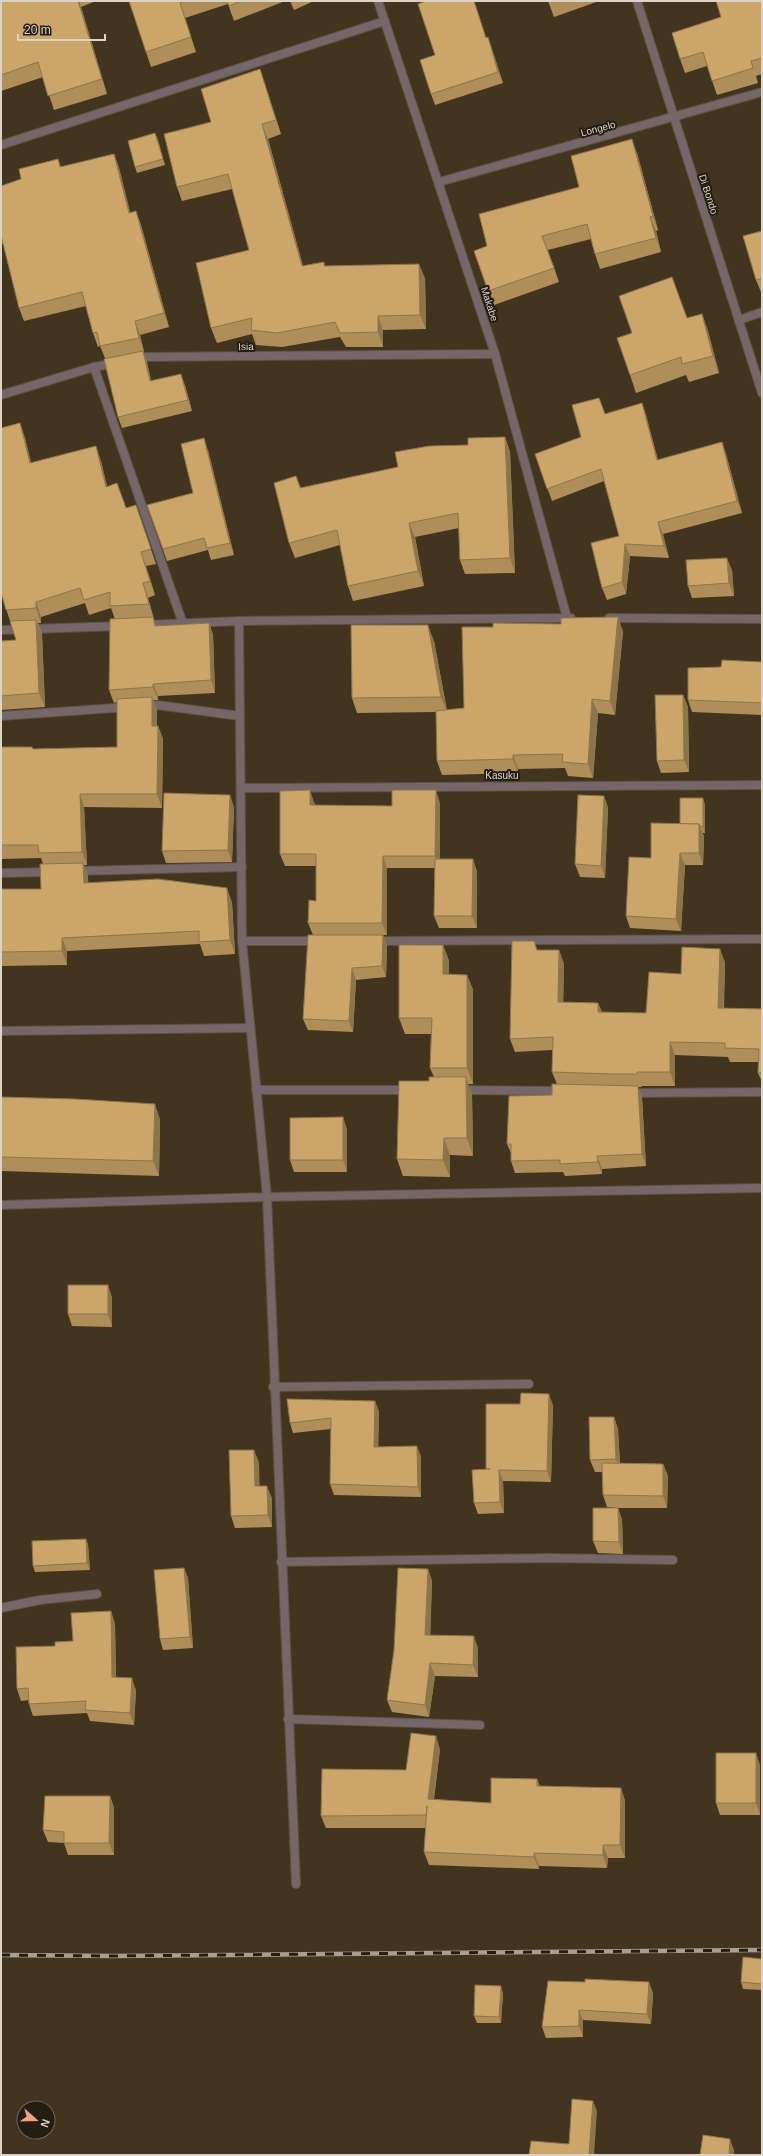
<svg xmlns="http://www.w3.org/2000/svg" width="763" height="2156" font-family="Arial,sans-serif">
<rect width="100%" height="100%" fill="#42341f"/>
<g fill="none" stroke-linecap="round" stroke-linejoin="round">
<!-- street casing -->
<g stroke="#5e513d" stroke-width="10">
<g id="street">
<path d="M378 1 495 354 567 618"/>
<path d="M637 1 762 393"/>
<path d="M1 145 385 21"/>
<path d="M439 182 762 92"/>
<path d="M739 320 762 312"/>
<path d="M135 359 143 357 495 354"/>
<path d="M94 367 183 624"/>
<path d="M1 395 94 367 116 363"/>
<path d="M609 618 762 619"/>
<path d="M239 621 242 941 267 1197 296 1884"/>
<path d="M145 625 239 621 571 618"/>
<path d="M1 630 121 626"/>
<path d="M145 706 157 705 240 716"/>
<path d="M1 716 128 707"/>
<path d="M241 788 762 785"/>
<path d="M75 871 242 867"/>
<path d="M1 873 49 872"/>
<path d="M242 941H317"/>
<path d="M375 941 762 939"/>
<path d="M1 1031 249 1028"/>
<path d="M256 1090H409"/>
<path d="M461 1090 563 1091"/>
<path d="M631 1093 762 1092"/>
<path d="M1 1205 267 1197 762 1188"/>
<path d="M273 1387 529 1384"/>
<path d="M281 1562 550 1558 673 1560"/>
<path d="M1 1608 40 1600 97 1594"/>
<path d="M288 1719 480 1725"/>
</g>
</g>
<!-- street -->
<use href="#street" stroke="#746669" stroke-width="8"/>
<!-- rail casing -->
<g stroke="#a99f90" stroke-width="4.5">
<path id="rail" d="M1 1955 112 1956 762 1950"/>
</g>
<!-- rail -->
<use href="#rail" stroke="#231d14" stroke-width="3" stroke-dasharray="9" stroke-linecap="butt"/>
</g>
<!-- wall -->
<g fill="#af8e5a">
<path d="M1 1H96L81 7 107 94 54 110 43 77 1 91Z"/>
<path d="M129 1H285L234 21 228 4 185 18 196 52 151 67Z"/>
<path d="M290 1H314L294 10Z"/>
<path d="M426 1H474L486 38 488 37 492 49 503 83 435 105 431 94 435 55Z"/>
<path d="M548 1H599L554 17Z"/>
<path d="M762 1V74L756 76 758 83 717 95 707 66 685 73 680 59Z"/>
<path d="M260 69 265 84 281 134 268 139 303 266 324 262 325 266 425 278 426 329 383 330V347H346L340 337 282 347 256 345 252 334 217 343 211 328 249 250 232 189 182 201 177 187Z"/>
<path d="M155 133 165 165 137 173 135 167Z"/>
<path d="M637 153 658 230 656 231 661 252 600 269 595 254 591 239 548 250 559 282 494 305 474 251 487 246 579 187Z"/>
<path d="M114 154 119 168 130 213 136 211 141 225 169 327 140 335 144 351 143 352 147 362 151 381 185 385 192 411 122 428 118 417 105 358 100 346 98 347 93 333 86 306 24 321 19 308 3 244 1 245V186L21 179 58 159 61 167Z"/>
<path d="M762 231V292H761L756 280Z"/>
<path d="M702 314 708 331 719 373 689 382 686 375 636 393 630 375 687 318Z"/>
<path d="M642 403 646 415 658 460 722 442 726 454 742 513 663 534 669 558 630 556 626 594 607 600 602 588 619 536 604 481 552 501 535 454 581 437 605 414Z"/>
<path d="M20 423 25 438 31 463 101 461 107 487 126 508 136 505 156 564 146 566 155 595 148 598 156 626 209 623 213 635 215 693 158 696V700H153L157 711V726H158L163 739 162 808 84 807 87 865H84L88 876V883L232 902 235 954 204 956 200 944 67 951V965L1 966V889H41L43 864 41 858 1 859V747L33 749 117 747V702L114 703 109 690 115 619 111 608 89 615 85 603 41 617V623H38L42 634 45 707 1 710V641L16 640 10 621 1 593V428Z"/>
<path d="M505 437 510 452 515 573 465 574 460 560 459 528 415 537 424 586 353 601 348 586 340 545 295 558 289 543 296 476 301 488 398 467 468 445Z"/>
<path d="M208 450 234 555 211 560 208 550 167 561 147 505 193 493Z"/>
<path d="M732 570 734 596 692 598 688 586Z"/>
<path d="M623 631 615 715 598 713 593 778 568 776 565 768 518 769V773L442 775 437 761 436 712 357 713 352 698 434 641 447 710 464 708Z"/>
<path d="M762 662V715L692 712 688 700 721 667Z"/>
<path d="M683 695 688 707 689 772 661 773 657 761Z"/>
<path d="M604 796 608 808 605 878 580 877 575 864Z"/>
<path d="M314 802 315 805 392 806 440 803V859L477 871V928H439L434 916 435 868H387V935H383L387 946 386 977 356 980 353 1032 308 1030 303 1019 313 935 308 923 316 901V866H285L280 854Z"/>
<path d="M705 804V833H702L704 836 703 865H685L681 931 630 928 626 916 651 858 680 824Z"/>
<path d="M234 807 232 862 166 863 162 851Z"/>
<path d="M443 945 449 961V974L467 975 473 990V1084H468L472 1095 473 1156 450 1155V1177L403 1176 397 1159 429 1081 434 1077 430 1068 431 1034H405L399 1018Z"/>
<path d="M537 950H559L564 964 563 1002 598 1003 602 1012 646 1013 681 974 725 962 724 1008 762 1009V1082L758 1073 759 1062H730L728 1057 675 1055V1086H641L642 1087H638L642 1098 646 1166 602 1169V1174L565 1176 563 1172 515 1173 511 1161V1153L507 1144 552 1095 557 1084 552 1072V1050L515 1052 510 1039Z"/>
<path d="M1 1097 160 1119 159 1176 1 1171Z"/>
<path d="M343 1117 347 1130V1172H294L290 1160Z"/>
<path d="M112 1297V1327L72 1326 68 1314Z"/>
<path d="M553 1405 551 1482 503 1481 504 1513 478 1514 474 1503 486 1469Z"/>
<path d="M379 1411 378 1447 421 1456V1497L334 1495 330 1484 331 1429 293 1433 290 1423Z"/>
<path d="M614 1417 618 1429 620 1463 663 1464 668 1476 667 1508H618L622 1520 623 1554 598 1553 593 1541 617 1508 607 1507 603 1495 602 1472H595L590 1460Z"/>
<path d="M259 1462V1486L272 1498V1527L235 1528 231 1516Z"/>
<path d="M86 1539 88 1545 90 1570 35 1572 33 1566Z"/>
<path d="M184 1568 188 1578 193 1648 163 1650 160 1639Z"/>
<path d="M428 1569 432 1581 430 1635 478 1648V1677L435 1676 429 1717 392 1712 387 1700Z"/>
<path d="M115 1623 116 1677 136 1690 134 1725 90 1721 87 1713 33 1716 29 1704V1700L21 1701 17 1689 55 1646 73 1641Z"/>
<path d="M440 1749 434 1800 491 1803 537 1779 540 1786 621 1788 625 1801V1858H608L607 1868 539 1866V1869L429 1865 424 1852 426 1828H326L321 1816 406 1770Z"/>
<path d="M760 1765V1815H720L716 1803Z"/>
<path d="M110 1796 114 1808V1855H68L64 1843 48 1842 43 1830Z"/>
<path d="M762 1959V1990L743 1989 741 1982Z"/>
<path d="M585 1982 653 1993 651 2024 583 2020V2037L546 2038 542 2027Z"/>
<path d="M503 1993 501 2023H477L474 2016Z"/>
</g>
<!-- shaded-wall -->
<g fill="#8e744a">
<path d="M78 1H79L81 7 107 94 102 79Z"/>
<path d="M488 37 492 49 503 83 498 72Z"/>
<path d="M260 69 265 84 281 134 276 120Z"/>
<path d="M262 124 268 139 307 280 302 266Z"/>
<path d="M155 133 158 139 165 165 163 159Z"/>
<path d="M632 139 637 153 658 230 653 216Z"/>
<path d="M114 154 119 168 134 227 129 213Z"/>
<path d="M136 211 141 225 169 327 164 313Z"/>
<path d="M650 217 656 231 661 252 656 238Z"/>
<path d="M419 264 425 278 426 329 420 315Z"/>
<path d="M702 314 708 331 719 373 713 356Z"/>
<path d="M378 316 383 330V347L378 332Z"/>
<path d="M135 321 140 335 144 351 139 338Z"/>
<path d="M143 351 147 362 154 393 150 381Z"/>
<path d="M181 374 185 385 192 411 188 400Z"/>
<path d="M642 403 646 415 661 472 657 460Z"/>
<path d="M20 423 25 438 35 478 30 463Z"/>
<path d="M505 437 510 452 515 573 510 558Z"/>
<path d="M204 438 208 450 234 555 230 543Z"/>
<path d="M722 442 726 454 742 513 737 501Z"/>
<path d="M96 446 101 461 111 502 106 487Z"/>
<path d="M658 522 663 534 669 558 664 546Z"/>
<path d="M409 523 415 537 424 586 418 571Z"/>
<path d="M625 544 630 556 626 594 622 582Z"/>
<path d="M141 552 146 566 155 595 150 581Z"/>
<path d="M727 558 732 570 734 596 729 583Z"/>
<path d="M143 583 148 598 154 619 149 604Z"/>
<path d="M36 602 41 617V623L36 608Z"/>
<path d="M618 617 623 631 615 715 610 701Z"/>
<path d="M36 620 42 634 45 707 39 693Z"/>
<path d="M209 623 213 635 215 693 211 680Z"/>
<path d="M428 625 434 641 447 712 441 697Z"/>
<path d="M153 684 158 696V700L153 687Z"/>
<path d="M683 695 688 707 689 772 684 760Z"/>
<path d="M152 697 157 711V739L152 726Z"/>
<path d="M592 699 598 713 593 778 588 764Z"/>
<path d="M158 726 163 739 162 808 157 794Z"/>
<path d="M513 755 518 769V773L513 759Z"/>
<path d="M310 790 314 802 315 817 310 805Z"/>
<path d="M436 790 440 803V868L435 856Z"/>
<path d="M80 794 84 807 87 865 82 852Z"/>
<path d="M230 795 234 807 232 862 228 850Z"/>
<path d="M604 796 608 808 605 878 601 866Z"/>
<path d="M703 798 705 804V833L703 827Z"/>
<path d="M699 824 704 836 703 865 699 853Z"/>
<path d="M680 853 685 865 681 931 676 919Z"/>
<path d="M383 856 387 868V935L382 923Z"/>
<path d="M473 859 477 871V928L472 916Z"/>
<path d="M83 863 88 876 89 897 84 883Z"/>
<path d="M227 888 232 902 235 954 230 940Z"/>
<path d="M383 935 387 946 386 977 382 966Z"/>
<path d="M62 938 67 951V965L62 951Z"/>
<path d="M443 945 449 961V990L443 974Z"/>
<path d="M720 949 725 962 723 1021 718 1008Z"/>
<path d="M559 950 564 964 563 1016 558 1002Z"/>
<path d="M352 968 356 980 353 1032 349 1021Z"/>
<path d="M467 975 473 990V1084L467 1068Z"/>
<path d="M598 1003 603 1016 598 1012Z"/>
<path d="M670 1042 675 1055V1086L670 1072Z"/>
<path d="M466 1077 472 1095 473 1156 467 1138Z"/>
<path d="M638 1086 642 1098 646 1166 642 1154Z"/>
<path d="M155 1104 160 1119 159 1176 153 1161Z"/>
<path d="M343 1117 347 1130V1172L343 1160Z"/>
<path d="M444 1138 450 1155V1177L443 1160Z"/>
<path d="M597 1156 602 1169V1174L598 1162Z"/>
<path d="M108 1285 112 1297V1327L108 1314Z"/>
<path d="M549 1394 553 1405 551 1482 547 1471Z"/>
<path d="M375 1401 379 1411 378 1458 374 1447Z"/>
<path d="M614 1417 618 1429 620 1471 616 1459Z"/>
<path d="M417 1446 421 1456V1497L418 1487Z"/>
<path d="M254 1450 259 1462 260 1498 255 1486Z"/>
<path d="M663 1464 668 1476 667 1508 663 1496Z"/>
<path d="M499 1470 503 1481 504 1513 500 1502Z"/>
<path d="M267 1486 272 1498V1527L268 1515Z"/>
<path d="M618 1508 622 1520 623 1554 619 1542Z"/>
<path d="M86 1539 88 1545 90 1570 87 1563Z"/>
<path d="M184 1568 188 1578 193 1648 190 1637Z"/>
<path d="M428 1569 432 1581 430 1647 425 1635Z"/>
<path d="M111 1611 115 1623 116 1689 112 1677Z"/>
<path d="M474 1636 478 1648V1677L473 1665Z"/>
<path d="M430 1663 435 1676 429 1717 425 1705Z"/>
<path d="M132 1678 136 1690 134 1725 130 1713Z"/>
<path d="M436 1736 440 1749 432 1812 428 1799Z"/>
<path d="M756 1753 760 1765V1815L756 1803Z"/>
<path d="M537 1779 542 1792 537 1786Z"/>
<path d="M621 1788 625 1801V1858L620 1845Z"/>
<path d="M110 1796 114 1808V1855L109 1843Z"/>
<path d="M603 1845 608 1858 607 1868 603 1855Z"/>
<path d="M534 1853 539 1866V1869L534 1857Z"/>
<path d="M649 1982 653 1993 651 2024 647 2014Z"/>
<path d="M501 1986 503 1993 501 2023 499 2017Z"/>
<path d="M579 2010 583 2020V2037L579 2026Z"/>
<path d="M593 2101 597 2111 594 2155H589Z"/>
<path d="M730 2139 734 2150V2155H729Z"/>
</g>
<!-- building -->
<g fill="#cba569" stroke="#8e744a">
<path d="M1 1H78L102 79 48 96 38 62 1 75Z"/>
<path d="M129 1H186L180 3 191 37 146 52Z"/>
<path d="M227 1H241L229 6Z"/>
<path d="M426 1H474L486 38 488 37 498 72 431 94 420 60 435 55 418 4Z"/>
<path d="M716 1H762V58L751 61 753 68 712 81 703 52 680 59 672 33 721 17Z"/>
<path d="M260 69 276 120 262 124 302 266 324 262V266L419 264 420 315 378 316V332L340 333 335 322 277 333 251 330 252 318 211 328 196 263 249 250 228 174 177 187 164 134 211 122 201 89Z"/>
<path d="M155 133 163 159 135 167 128 141Z"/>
<path d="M632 139 653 216 650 217 656 238 595 254 587 224 542 236 554 268 488 291 474 251 487 246 479 214 579 187 571 156Z"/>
<path d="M114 154 129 213 136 211 164 313 135 321 139 338 100 346 97 332 93 333 82 292 19 308 1 235V186L21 179 19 169 58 159 60 167Z"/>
<path d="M762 231V278L756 280 743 236Z"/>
<path d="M672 277 687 318 702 314 713 356 682 364 681 357 630 375 617 338 632 333 619 296Z"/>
<path d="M143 351 150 381 181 374 188 400 118 417 104 359Z"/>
<path d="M599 398 605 414 642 403 657 460 722 442 737 501 658 522 664 546 625 544 622 582 602 588 591 543 619 536 601 469 547 489 535 454 581 437 572 405Z"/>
<path d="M20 423 30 463 96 446 106 487 117 483 126 508 136 505 151 549 141 552 150 581 143 583 149 604 110 606V592L84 600 80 588 36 602V608L6 610 1 592V428Z"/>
<path d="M505 437 510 558 460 560 458 513 409 523 418 571 348 586 337 530 289 543 274 483 296 476 300 488 398 467 395 452 429 446 468 445V438Z"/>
<path d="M204 438 230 543 207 548 204 538 163 549 147 505 193 493 181 444Z"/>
<path d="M727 558 729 583 688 586 686 560Z"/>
<path d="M153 617 155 626 209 623 211 680 153 684V687L109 690 110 619Z"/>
<path d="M618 617 610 701 592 699 588 764 562 762 563 754 513 755V759L437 761 436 711 464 708 462 627H493V623L561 624V618Z"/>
<path d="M36 620 39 693 1 696V641L16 640 10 621Z"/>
<path d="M351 625H428L441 697 352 698Z"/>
<path d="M722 660 762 662V703L688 700V668L721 667Z"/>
<path d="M655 695H683L684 760 657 761Z"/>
<path d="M152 697V726H158L157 794H80L82 852 39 853 38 845H1V747H32L33 749 117 747V699Z"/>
<path d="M310 790V805L392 806V790H436L435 856H383L382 923H308L309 900 316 901V854H280V791Z"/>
<path d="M164 793 230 795 228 850 162 851Z"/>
<path d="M578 795 604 796 601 866 575 864Z"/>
<path d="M680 798H703V827L700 826 699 824H680Z"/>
<path d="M651 823 699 824V853H680L676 919 626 916 629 857 651 858Z"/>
<path d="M435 859H473L472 916H434Z"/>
<path d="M83 863 84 883 158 879 227 888 230 940 199 942V931L62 938V951L1 952V889H41L40 864Z"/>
<path d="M308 935H383L382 966 352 968 349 1021 303 1019Z"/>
<path d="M512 941H534L537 950H559L558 1002 598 1003V1012L646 1013 649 972 681 974 682 947 720 949 718 1008 762 1009V1073H758L759 1049 725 1048V1043L670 1042V1072H637V1074H612L552 1072 553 1037 510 1039Z"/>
<path d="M399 945H443V974L467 975V1068H430L432 1018H399Z"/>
<path d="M429 1077H466L467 1138H444L443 1160 397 1159 399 1081H429Z"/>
<path d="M552 1084 638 1086 642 1154 597 1156 598 1162 560 1164V1160L511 1161V1144H507L509 1096 552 1095Z"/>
<path d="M1 1097 75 1099 155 1104 153 1161 1 1157Z"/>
<path d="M343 1117V1160H290V1118Z"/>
<rect x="68" y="1285" width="40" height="29"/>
<path d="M521 1393 549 1394 547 1471 499 1470 500 1502 474 1503 472 1470 490 1469H486V1404H520Z"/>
<path d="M287 1399 375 1401 374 1447 417 1446 418 1487 330 1484 331 1418 290 1423Z"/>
<path d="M589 1417H614L616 1459 590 1460Z"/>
<path d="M229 1450H254L255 1486H267L268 1515 231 1516Z"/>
<path d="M602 1463 663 1464V1496L603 1495Z"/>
<path d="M593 1508H618L619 1542 593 1541Z"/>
<path d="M86 1539 87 1563 33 1566 32 1541Z"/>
<path d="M184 1568 190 1637 160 1639 154 1570Z"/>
<path d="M398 1568 428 1569 425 1635 474 1636 473 1665 430 1663 425 1705 387 1700 394 1650Z"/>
<path d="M111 1611 112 1677 132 1678 130 1713 85 1710 86 1701 29 1704 28 1688 17 1689 16 1647 55 1646V1642L73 1641 71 1613Z"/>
<path d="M411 1733 436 1736 428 1799 491 1803V1778L537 1779V1786L621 1788 620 1845H603V1855L534 1853V1857L424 1852 427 1806 426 1815 321 1816 322 1769 406 1770Z"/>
<rect x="716" y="1753" width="40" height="50"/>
<path d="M45 1796H110L109 1843H64V1832L43 1830Z"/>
<path d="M743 1957 762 1959V1984L741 1982Z"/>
<path d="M585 1979 649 1982 647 2014 579 2010V2026L542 2027 548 1981 585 1982Z"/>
<path d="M475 1985 501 1986 499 2017 474 2016Z"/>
<path d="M572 2099 593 2101 589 2155H529L531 2141 569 2144Z"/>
<path d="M703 2135 730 2139 729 2155H700Z"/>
</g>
<g text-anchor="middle" stroke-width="4" stroke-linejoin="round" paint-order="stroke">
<!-- street labels -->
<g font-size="10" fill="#dcd3c7" stroke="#231d14">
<text transform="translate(598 128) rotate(-15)" y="4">Longelo</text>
<text transform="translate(709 194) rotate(72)" y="4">Di Bondo</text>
<text transform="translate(490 304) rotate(72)" y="4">Makabe</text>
<text transform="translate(246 346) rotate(-1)" y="4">Isia</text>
<text x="502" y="779">Kasuku</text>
</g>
</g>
<!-- border -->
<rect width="763" height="2156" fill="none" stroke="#dcd3c7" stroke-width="4"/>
<!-- north arrow -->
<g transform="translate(36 2120) rotate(110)"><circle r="19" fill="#231d14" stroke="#6d665c"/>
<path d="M0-3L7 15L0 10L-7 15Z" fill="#f1a17c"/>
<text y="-6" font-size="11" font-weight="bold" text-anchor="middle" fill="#dcd3c7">N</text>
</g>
<!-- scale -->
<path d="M18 34v6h87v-6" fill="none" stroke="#dcd3c7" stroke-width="2"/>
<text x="24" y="34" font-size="12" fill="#dcd3c7" stroke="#231d14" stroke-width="3" paint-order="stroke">20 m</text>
</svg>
